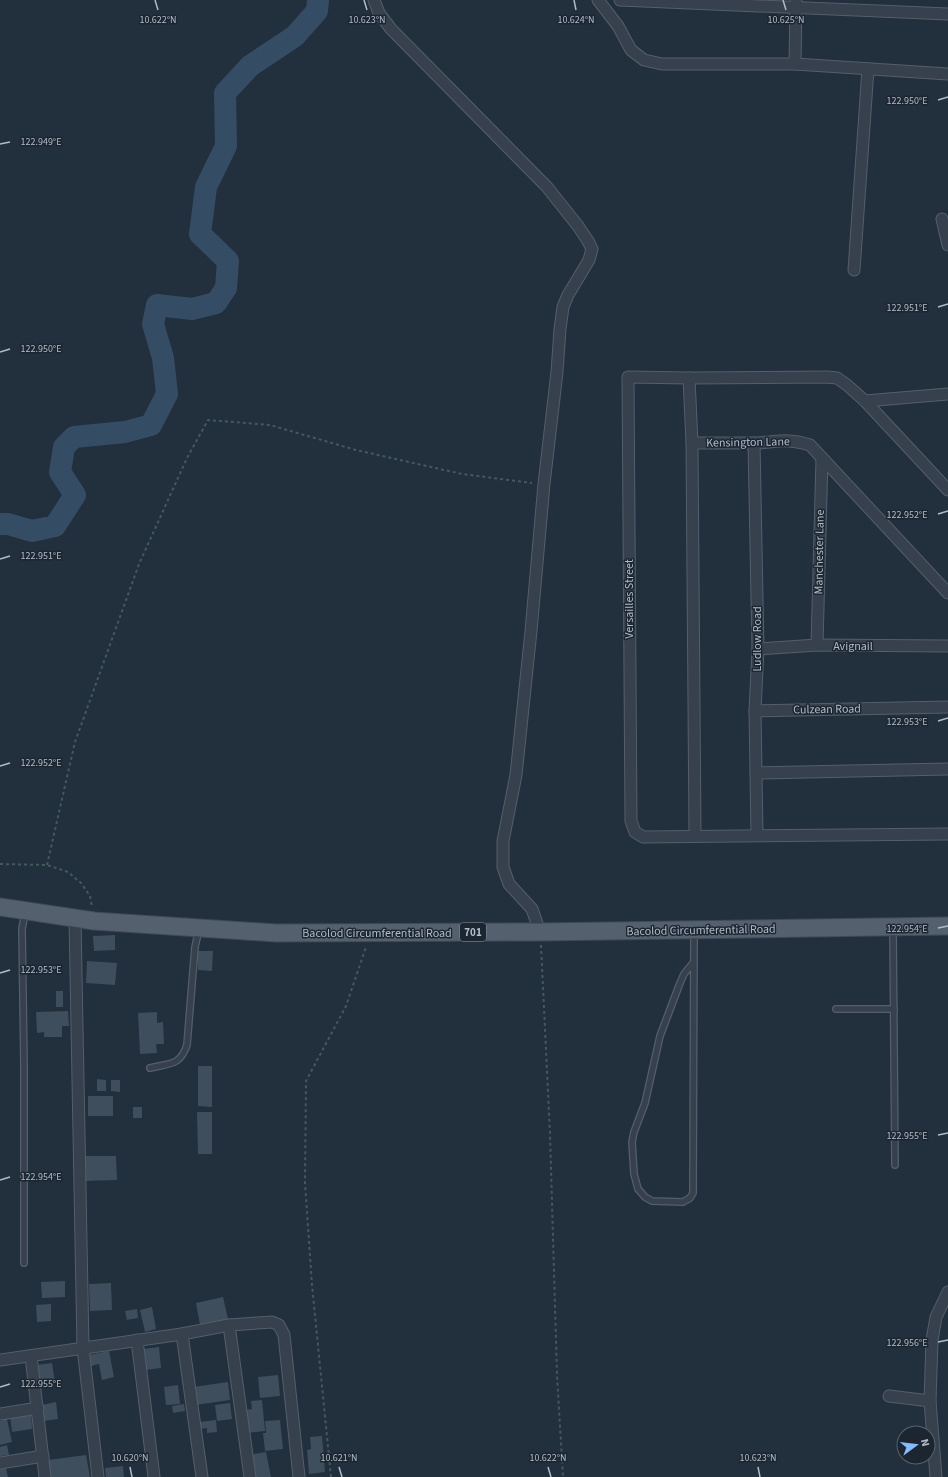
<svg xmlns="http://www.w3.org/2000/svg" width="948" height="1477" font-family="'Source Sans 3',sans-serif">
<rect width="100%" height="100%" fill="#222f3d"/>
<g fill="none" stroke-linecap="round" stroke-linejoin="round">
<!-- river -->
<path stroke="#354c65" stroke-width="22" d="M0 524H8L32 531 55 526 75 495 60 472 64 447 74 437 125 432 151 425 167 394 163 358 153 324 157 305 192 309 216 303 226 288 228 261 200 234 206 187 226 146 225 93 250 66 295 36 317 11 318 0"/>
</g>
<!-- building -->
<g fill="#3e4e5c">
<path d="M115 935V950L94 951 93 936Z"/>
<path d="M198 951H213L212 971 198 970Z"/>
<path d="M87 961 117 963 115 985 86 983Z"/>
<rect x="56" y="991" width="7" height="16"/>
<path d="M68 1011 69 1026H62V1037H44V1032L37 1033 36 1012Z"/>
<path d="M157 1012V1023L163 1022 164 1044H156L157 1053 140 1054 138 1013Z"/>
<path d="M198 1066H212V1107L198 1106Z"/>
<path d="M97 1079 106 1080V1091H97Z"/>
<path d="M111 1080H120V1092L111 1091Z"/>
<rect x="88" y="1096" width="25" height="20"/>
<rect x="133" y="1107" width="9" height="11"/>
<path d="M197 1112H212V1154H198Z"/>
<path d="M85 1156H116L117 1180 85 1181Z"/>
<path d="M65 1281V1297L42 1298 41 1282Z"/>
<path d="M111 1283 112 1310 90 1311 89 1284Z"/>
<path d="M223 1297 228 1319 200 1325 196 1303Z"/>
<path d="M51 1304V1321L37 1322 36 1305Z"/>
<path d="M152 1307 156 1329 145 1332 140 1310Z"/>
<path d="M137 1309 138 1318 127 1320 125 1311Z"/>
<path d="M159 1347 161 1368 145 1370 143 1349Z"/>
<path d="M109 1351 114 1377 102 1380 99 1364 91 1366 89 1355Z"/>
<path d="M52 1363 55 1383 40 1385 37 1365Z"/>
<path d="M278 1375 280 1396 260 1398 258 1377Z"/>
<path d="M228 1382 230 1400 196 1405 193 1387Z"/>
<path d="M178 1385 180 1404 166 1405 164 1387Z"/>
<path d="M262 1400 265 1431 246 1433 244 1410 252 1409 251 1401Z"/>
<path d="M56 1402 58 1419 44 1421 42 1405Z"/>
<path d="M230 1403 232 1419 217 1421 215 1405Z"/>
<path d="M184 1404 185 1411 173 1413 172 1406Z"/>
<path d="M31 1414 32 1429 12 1432 10 1416Z"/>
<path d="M7 1419 12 1442 0 1445V1421Z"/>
<path d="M216 1420 217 1432 207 1433V1428L201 1429 200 1422Z"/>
<path d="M280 1420 283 1449 265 1451 263 1433H266L265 1421Z"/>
<path d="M322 1436 325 1472 309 1474 307 1450 311 1449 310 1437Z"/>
<path d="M7 1445 9 1455 0 1456V1447Z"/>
<path d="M266 1452 271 1477H253L249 1455Z"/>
<path d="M86 1455 90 1477H50L48 1460Z"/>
<path d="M123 1466 124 1477H106L105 1468Z"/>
<path d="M6 1468 8 1477H0V1469Z"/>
</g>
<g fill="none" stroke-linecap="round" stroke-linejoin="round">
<!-- service casing -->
<g stroke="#545f6b" stroke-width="8">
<g id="service">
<path d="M893 929 895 1165"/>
<path d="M693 963 684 974 680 983 660 1036 645 1103 634 1132 632 1142 634 1174 638 1189 645 1197 652 1201 683 1202 690 1198 693 1193 694 931"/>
<path d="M836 1009H894"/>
<path d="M150 1068C170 1063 180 1066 187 1045L195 947 199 929"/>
<path d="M24 1263V1066L22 929 25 913"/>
</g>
</g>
<!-- minor casing -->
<g stroke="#545f6b" stroke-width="13">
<g id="minor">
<path d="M374 0 379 13 391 29 547 187 578 226 588 241 592 249 589 260 568 295 563 307 560 329 557 372 544 484 531 631 516 775 503 841V867L509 884 532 909 540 932"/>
<path d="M598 0 618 26 631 50 644 60 662 64H795L948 74"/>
<path d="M620 0 948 14"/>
<path d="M795 64 796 0"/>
<path d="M942 219 948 245"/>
<path d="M854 270 868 69"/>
<path d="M689 378 692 443 695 836"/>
<path d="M865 401 948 394"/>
<path d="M692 443C712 443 732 443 752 443 776 443 785 437 810 445L948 593"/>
<path d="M754 443 758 649 755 711 757 835"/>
<path d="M948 490 865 401 847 385 837 378 827 377 689 378 628 377 631 821 635 832 643 837 948 834"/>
<path d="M817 645 822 458"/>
<path d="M758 649 817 645 948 646"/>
<path d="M755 711 948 707"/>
<path d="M756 773 948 769"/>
<path d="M75 919 83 1348 98 1477"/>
<path d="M229 1325 250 1477"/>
<path d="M182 1334 202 1477"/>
<path d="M137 1340 154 1477"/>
<path d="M31 1356 45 1477"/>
<path d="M0 1360 182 1334 229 1325 272 1322 279 1325 284 1335 299 1477"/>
<path d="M889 1396 930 1401"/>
<path d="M0 1414 38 1408"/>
<path d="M0 1463 43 1456"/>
<path d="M936 1477 930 1401 932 1340 936 1317 948 1292"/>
</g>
</g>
<!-- primary casing -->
<g stroke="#3f4a56" stroke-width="19">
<path id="primary" d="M0 907 94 921 276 933 540 932 948 926"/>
</g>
<!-- path -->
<g stroke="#425a5b" stroke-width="2" stroke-dasharray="3 3" stroke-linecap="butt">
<path d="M0 864 47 865 68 872 81 883 90 896 92 907"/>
<path d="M47 865 75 742 139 564 187 458 208 420 270 425 356 450 462 474 532 483"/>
<path d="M541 945 550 1134 557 1375 563 1477"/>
<path d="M331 1477 312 1285 305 1183 306 1081 346 1006 366 947"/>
</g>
<!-- service -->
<use href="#service" stroke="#36414d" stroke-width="5.5"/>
<!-- minor -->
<use href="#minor" stroke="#36414d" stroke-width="11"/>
<!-- primary -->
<use href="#primary" stroke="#54606d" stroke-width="17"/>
</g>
<!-- ticks -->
<path fill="none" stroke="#b1bcc8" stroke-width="1.5" d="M155 0 158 10M364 0 367 10M574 0 576 10M783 0 786 10M938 100 948 97M0 144 10 142M938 307 948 304M0 352 10 349M938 514 948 511M0 559 10 556M938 721 948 718M0 766 10 763M938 928 948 926M0 973 10 970M938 1135 948 1133M0 1180 10 1177M938 1342 948 1340M0 1387 10 1384M130 1467 132 1477M339 1467 342 1477M548 1467 551 1477M758 1467 760 1477"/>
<g text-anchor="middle" stroke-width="3" stroke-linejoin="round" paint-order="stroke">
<!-- shield labels -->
<rect fill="#1b2631" stroke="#848f9b" stroke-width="1" x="460" y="923" width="26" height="18" rx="3"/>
<g font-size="11" font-weight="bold" fill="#b1bcc8">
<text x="473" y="936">701</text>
</g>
<!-- street labels -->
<g font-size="12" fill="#b1bcc8" stroke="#1b2631">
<text transform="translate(748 442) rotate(-1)" y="4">Kensington Lane</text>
<text transform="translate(819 552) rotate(-89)" y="4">Manchester Lane</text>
<text transform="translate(629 599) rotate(-90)" y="4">Versailles Street</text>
<text transform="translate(757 639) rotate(-90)" y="4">Ludlow Road</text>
<text x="853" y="650">Avignail</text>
<text transform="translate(827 709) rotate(-1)" y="4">Culzean Road</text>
<text transform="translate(701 930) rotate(-1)" y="4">Bacolod Circumferential Road</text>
<text x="377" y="937">Bacolod Circumferential Road</text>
</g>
</g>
<g font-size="10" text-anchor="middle" fill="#b1bcc8" stroke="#1b2631" stroke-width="3" stroke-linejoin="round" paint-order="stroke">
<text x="576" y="23">10.624°N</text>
<text x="786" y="23">10.625°N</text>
<text x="158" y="23">10.622°N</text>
<text x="367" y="23">10.623°N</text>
<text x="907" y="104">122.950°E</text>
<text x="41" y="145">122.949°E</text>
<text x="907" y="311">122.951°E</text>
<text x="41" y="352">122.950°E</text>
<text x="907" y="518">122.952°E</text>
<text x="41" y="559">122.951°E</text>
<text x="907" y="725">122.953°E</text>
<text x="41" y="766">122.952°E</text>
<text x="907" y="932">122.954°E</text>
<text x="41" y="973">122.953°E</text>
<text x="907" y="1139">122.955°E</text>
<text x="41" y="1180">122.954°E</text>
<text x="907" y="1346">122.956°E</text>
<text x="41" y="1387">122.955°E</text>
<text x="130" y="1461">10.620°N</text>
<text x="339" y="1461">10.621°N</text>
<text x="548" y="1461">10.622°N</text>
<text x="758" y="1461">10.623°N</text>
</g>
<!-- north arrow -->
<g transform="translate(916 1445) rotate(75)"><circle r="19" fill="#1b2631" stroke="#57626d"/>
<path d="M0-3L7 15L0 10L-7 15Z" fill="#83bbfc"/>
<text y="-6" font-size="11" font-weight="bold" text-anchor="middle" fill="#b1bcc8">N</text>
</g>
</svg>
